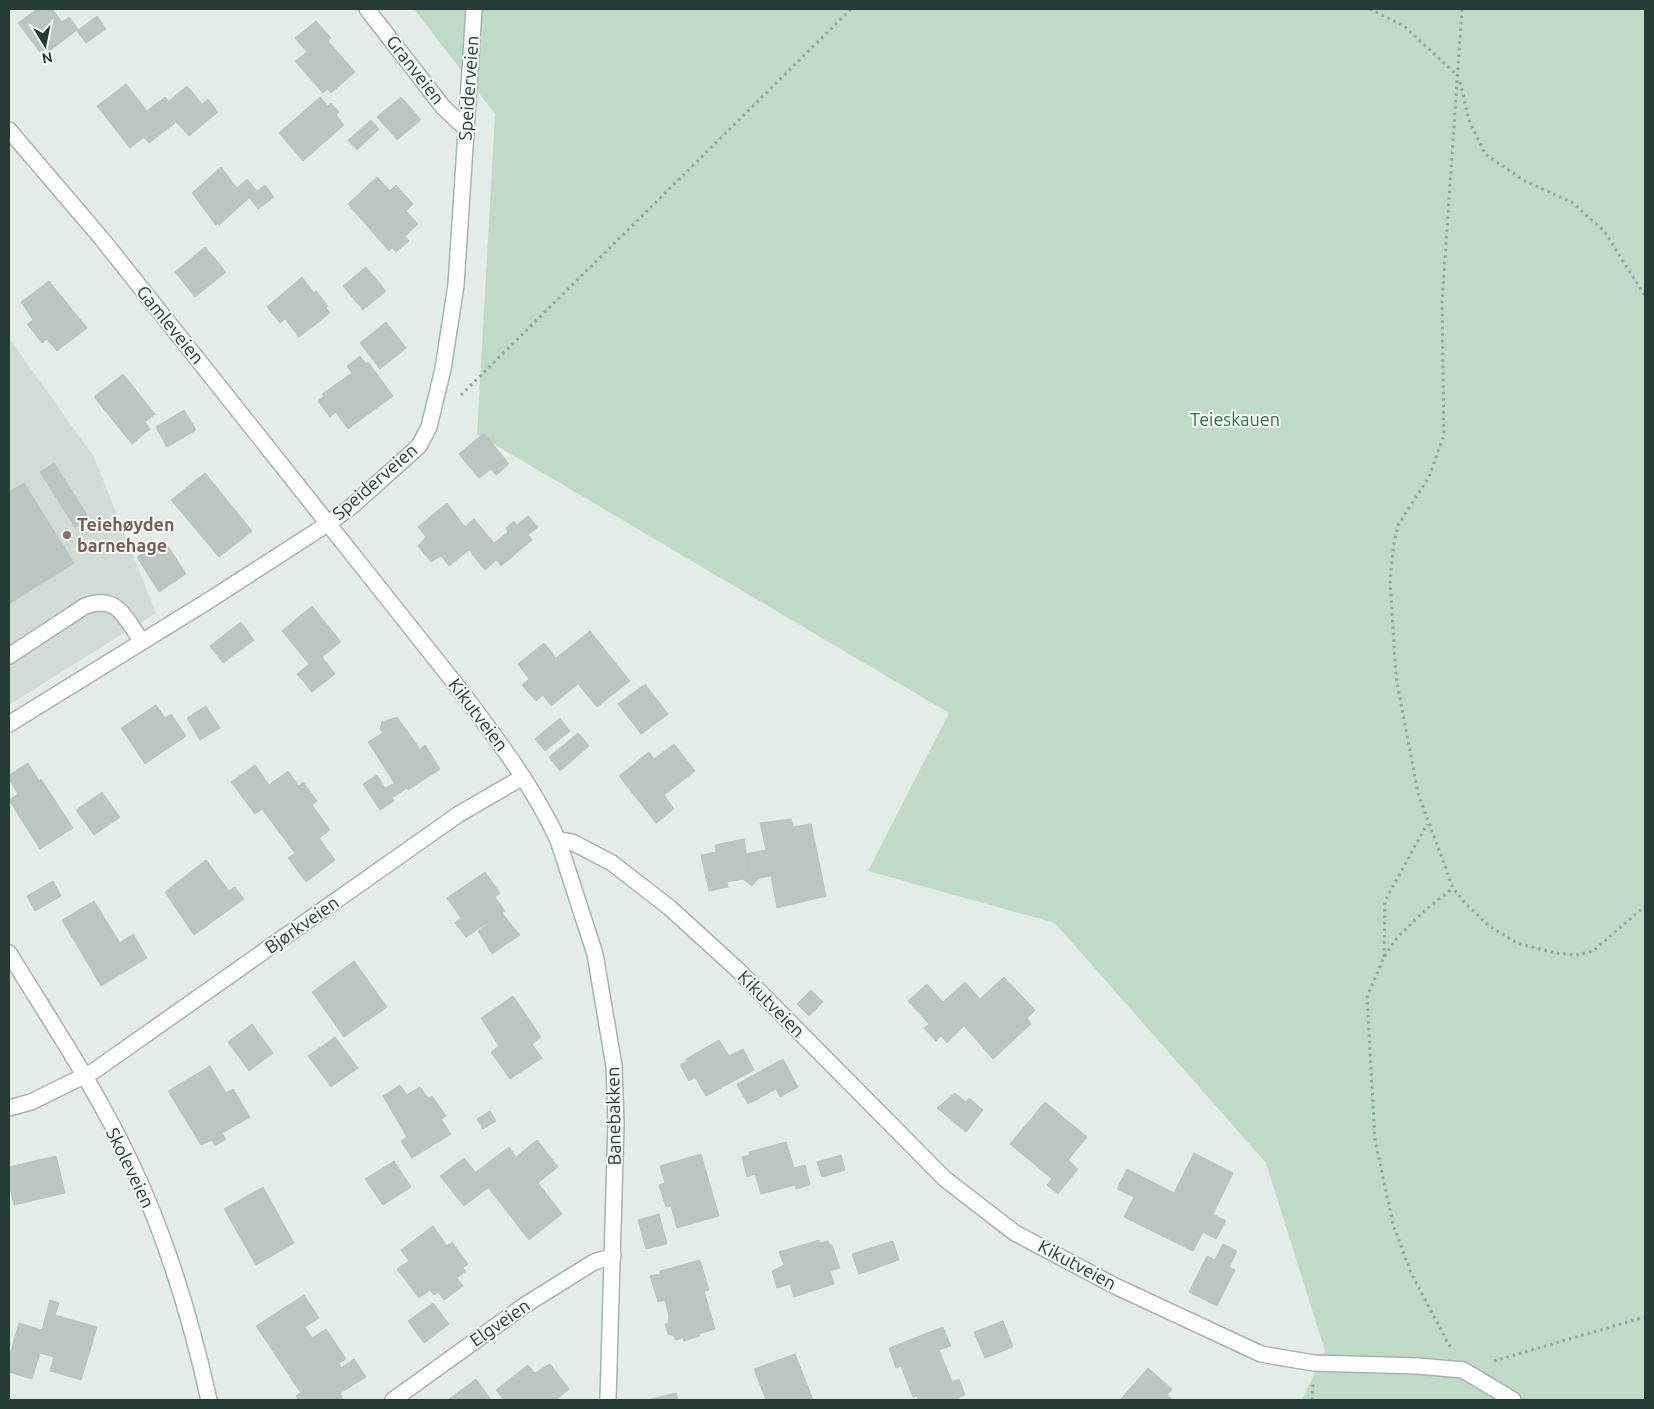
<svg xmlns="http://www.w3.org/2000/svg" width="1654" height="1409" font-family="Ubuntu,sans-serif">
<rect width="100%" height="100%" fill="#e4ece8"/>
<!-- built -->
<path fill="#d2dcd7" d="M9 338 94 457 156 613 9 705Z"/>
<!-- green -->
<path fill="#bfdac6" d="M414 9H1645V1400H1302L1325 1351 1266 1163 1055 923 868 871 949 713 477 434 495 114Z"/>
<!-- building -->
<g fill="#bac6c1" stroke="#b7c5bf">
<path d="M37 9H52L62 22 69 17 78 29 43 56 18 23Z"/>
<path d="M97 16 106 29 86 43 77 31Z"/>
<path d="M316 21 331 38 328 41 355 72 331 93 328 89 323 93 295 61 307 52 295 38Z"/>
<path d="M126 84 147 111 165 97 168 101 162 107 175 123 149 143 144 137 130 148 97 106Z"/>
<path d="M187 86 202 104 208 99 218 112 189 136 162 107Z"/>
<path d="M320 97 328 106 331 103 339 112 336 115 344 125 303 161 279 133Z"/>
<path d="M401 97 411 108 387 128 377 117Z"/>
<path d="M411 108 421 120 397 140 387 128Z"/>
<path d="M371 120 379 129 357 150 348 140Z"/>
<path d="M221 167 237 188 247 179 257 191 219 225 218 223 216 225 192 193Z"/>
<path d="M377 177 390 191 396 185 413 204 406 211 418 224 405 236 409 241 396 252 392 248 389 251 348 204Z"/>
<path d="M265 185 274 197 258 209 249 197Z"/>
<path d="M205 247 226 272 195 297 175 272Z"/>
<path d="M366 267 386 291 363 310 343 286Z"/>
<path d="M302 277 314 293 316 291 328 306 326 308 330 313 299 337 285 319 280 323 267 307Z"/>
<path d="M49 281 87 328 57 351 47 339 42 343 27 324 33 320 21 302Z"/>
<path d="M386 322 406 348 380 369 360 343Z"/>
<path d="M360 356 366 364 368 362 393 396 348 429 336 412 330 417 318 401 324 396 322 394 352 373 347 366Z"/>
<path d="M123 374 155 414 145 422 150 429 132 444 94 397Z"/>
<path d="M184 410 196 430 167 447 156 427Z"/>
<path d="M484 433 509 464 496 475 491 469 479 478 459 454Z"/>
<path d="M54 463 89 518 75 527 40 472Z"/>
<path d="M205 473 252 531 219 557 171 500Z"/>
<path d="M24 483 74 563 9 604V492Z"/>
<path d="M447 503 465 527 474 519 494 543 508 532 506 528 514 521 517 525 528 516 538 527 528 535 532 540 501 566 496 560 485 570 469 550 449 566 441 556 431 562 418 546 426 537 418 527Z"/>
<path d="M164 540 186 574 159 592 137 557Z"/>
<path d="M312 606 341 642 322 657 335 674 312 692 297 674 309 664 282 631Z"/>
<path d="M241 622 254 640 223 663 210 646Z"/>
<path d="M590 631 630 681 597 707 578 684 551 706 543 695 536 701 522 685 529 679 518 664 544 643 556 658Z"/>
<path d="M645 684 668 714 641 734 618 704Z"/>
<path d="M156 705 165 718 171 714 186 736 145 764 121 728Z"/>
<path d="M206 706 220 728 200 740 187 718Z"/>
<path d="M397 717 420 749 425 745 440 769 408 790 402 780 395 784 368 742 383 733 380 729 382 722Z"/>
<path d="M560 718 570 731 545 751 535 739Z"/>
<path d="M578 733 589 746 560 771 549 757Z"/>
<path d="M674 744 695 771 664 795 674 809 656 823 619 776 649 752 654 759Z"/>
<path d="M28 763 39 781 41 779 73 828 40 849 9 800 18 794 9 779V775Z"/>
<path d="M255 765 269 785 288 771 299 786 303 782 317 801 312 805 330 830 319 838 335 860 306 882 288 858 295 853 262 809 255 814 231 782Z"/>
<path d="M377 775 385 788 402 780 407 788 392 798 394 801 380 810 363 784Z"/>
<path d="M102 792 120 817 94 835 76 810Z"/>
<path d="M791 819 793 827 811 824 826 896 777 908 771 876 750 880 745 854 766 850 760 823Z"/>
<path d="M744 839 750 880 759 878 752 886 743 879 727 882 728 887 709 891 701 855 716 852 715 845Z"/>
<path d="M206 860 229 891 235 887 244 899 194 935 165 892Z"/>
<path d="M485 872 500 893 495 897 505 911 466 937 455 923 461 918 447 898Z"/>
<path d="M53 881 61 896 35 911 27 896Z"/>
<path d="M94 901 120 943 133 934 147 958 101 986 62 920Z"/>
<path d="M502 913 520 935 492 954 478 931Z"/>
<path d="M354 961 387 1007 344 1037 312 992Z"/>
<path d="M1004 977 1035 1010 1027 1018 1031 1024 993 1059 964 1026 947 1043 941 1036 936 1041 924 1028 929 1024 908 1001 927 984 943 1002 965 982 980 999Z"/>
<path d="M811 990 823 1002 809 1016 797 1004Z"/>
<path d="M513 996 541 1037 532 1044 542 1058 510 1079 491 1052 499 1046 481 1018Z"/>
<path d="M252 1024 273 1053 249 1071 228 1042Z"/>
<path d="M335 1037 358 1068 331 1087 308 1056Z"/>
<path d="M719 1040 729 1056 743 1049 754 1070 706 1096 695 1077 689 1081 680 1065 687 1061 686 1059Z"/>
<path d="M783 1059 798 1087 780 1097 776 1089 748 1104 737 1084Z"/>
<path d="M210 1066 226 1093 233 1089 250 1117 222 1133 226 1139 215 1146 212 1140 201 1145 168 1091Z"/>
<path d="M400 1085 407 1095 420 1087 428 1098 432 1096 446 1116 441 1119 451 1134 412 1158 401 1141 407 1137 383 1096Z"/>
<path d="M955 1093 966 1102 969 1098 983 1110 966 1132 937 1108Z"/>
<path d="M1045 1102 1087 1137 1068 1160 1078 1169 1058 1194 1047 1185 1052 1179 1010 1144Z"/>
<path d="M490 1111 496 1121 483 1129 477 1119Z"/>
<path d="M537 1140 558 1167 538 1183 562 1214 529 1240 476 1172 509 1147 516 1157Z"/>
<path d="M786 1142 794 1168 805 1165 810 1185 796 1189 795 1185 761 1194 755 1174 747 1177 742 1157 750 1155 749 1152Z"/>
<path d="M1194 1153 1233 1173 1213 1214 1226 1221 1216 1239 1203 1232 1193 1251 1124 1217 1134 1197 1117 1189 1127 1169 1174 1193Z"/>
<path d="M701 1154 719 1216 677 1228 671 1206 666 1207 659 1185 665 1183 660 1166Z"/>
<path d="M841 1155 845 1170 822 1177 817 1162Z"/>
<path d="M56 1156 65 1193 14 1205 9 1184V1167Z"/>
<path d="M464 1158 488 1188 464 1206 440 1176Z"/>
<path d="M394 1161 411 1187 383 1205 365 1179Z"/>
<path d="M263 1187 294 1243 256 1265 224 1209Z"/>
<path d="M659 1214 667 1244 646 1249 638 1220Z"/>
<path d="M433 1226 447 1246 452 1242 468 1264 463 1268 466 1271 457 1278 463 1286 444 1300 438 1292 434 1295 430 1290 419 1298 397 1269 409 1261 401 1250Z"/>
<path d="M819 1240 820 1243 828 1241 830 1245H832L840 1268 830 1271 834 1284 794 1297 790 1284 777 1288 772 1271 784 1265 779 1252Z"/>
<path d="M893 1241 899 1260 859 1274 852 1254Z"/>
<path d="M1223 1244 1237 1251 1229 1267 1235 1270 1217 1306 1189 1292 1207 1256 1215 1260Z"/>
<path d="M700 1260 709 1290 704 1291 715 1329 699 1334 700 1336 684 1341 683 1338 675 1340 674 1336 668 1334 665 1324H668L669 1316 665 1300 658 1302 650 1276 660 1274V1271Z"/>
<path d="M304 1295 319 1318 305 1327 312 1338 326 1329 346 1359 339 1363 341 1368 354 1359 366 1377 340 1393 343 1400H299L296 1396 301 1393 256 1326Z"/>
<path d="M50 1300 59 1303 55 1315 97 1327 81 1380 50 1371 54 1357 40 1353 32 1379 9 1372V1358L19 1323 42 1330Z"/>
<path d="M433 1303 449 1324 424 1343 408 1321Z"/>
<path d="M1003 1321 1013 1347 985 1358 974 1332Z"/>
<path d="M943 1327 951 1346 939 1350 952 1382 959 1379 965 1395 958 1398 959 1400H918L917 1396 913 1397 901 1366 896 1368 889 1348Z"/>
<path d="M795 1354 813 1400H766L754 1369Z"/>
<path d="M550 1364 569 1389 556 1400H504L496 1390 528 1365 535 1373Z"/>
<path d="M1148 1368 1172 1389 1167 1395 1173 1400H1120Z"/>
<path d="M476 1379 491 1400H450L449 1399Z"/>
<path d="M676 1393 678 1400H647Z"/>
</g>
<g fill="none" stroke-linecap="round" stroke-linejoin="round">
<!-- minor casing -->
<g stroke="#a7b3af" stroke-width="18">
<g id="minor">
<path d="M367 9 443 107 466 129"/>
<path d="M9 130 102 239 461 691C497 739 533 786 558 840L572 842 612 863 670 908 739 971 945 1179 1015 1233 1115 1286 1261 1354 1314 1363 1418 1366 1463 1370 1513 1400"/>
<path d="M9 656 85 606C118 594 125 618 142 642"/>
<path d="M9 724 208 601 329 523 352 506 419 446 429 427 443 369 456 285 474 9"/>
<path d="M558 840 595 954 614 1066 616 1123 608 1400"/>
<path d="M9 953C51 1022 97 1090 131 1163 167 1238 191 1319 209 1400"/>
<path d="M9 1108 31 1102 94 1071 459 814 523 777"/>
<path d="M393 1400 525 1305 594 1262 613 1256"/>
</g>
</g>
<!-- path -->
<g stroke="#88aca0" stroke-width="3" stroke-dasharray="2.5 4" stroke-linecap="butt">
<path d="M1370 9 1404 26 1458 76"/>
<path d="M1462 9 1442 302 1444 435 1429 477 1398 525 1394 543 1390 579 1396 677 1418 793 1453 888 1464 902 1489 926 1517 943 1555 953 1576 955 1593 951 1645 906"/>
<path d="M1460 82 1469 120 1485 154 1525 181 1573 203 1604 231 1645 296"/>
<path d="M461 395 851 9"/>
<path d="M1384 957 1385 901 1427 824"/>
<path d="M1450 1347 1411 1273 1393 1224 1375 1140 1367 997 1384 957 1397 938 1424 911 1453 888"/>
<path d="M1494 1361 1645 1317"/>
<path d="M1312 1400 1313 1384"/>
</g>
<!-- minor -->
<use href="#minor" stroke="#fff" stroke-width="15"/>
</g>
<!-- markers -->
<circle fill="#8d6e63" stroke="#f4f9f6" stroke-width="2" cx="67" cy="535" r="5"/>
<g text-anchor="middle" stroke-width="4" stroke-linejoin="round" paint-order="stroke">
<!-- street labels -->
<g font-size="18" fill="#253b35" stroke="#f4f9f6">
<text transform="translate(415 70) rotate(52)" y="6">Granveien</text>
<text transform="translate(469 88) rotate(-86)" y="6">Speiderveien</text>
<text transform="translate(170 325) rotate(51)" y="6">Gamleveien</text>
<text transform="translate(375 482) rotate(-41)" y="6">Speiderveien</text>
<text transform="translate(478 715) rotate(53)" y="6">Kikutveien</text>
<text transform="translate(302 925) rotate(-35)" y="6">Bjørkveien</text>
<text transform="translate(771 1004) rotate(45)" y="6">Kikutveien</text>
<text transform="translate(614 1116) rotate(-91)" y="6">Banebakken</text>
<text transform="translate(130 1168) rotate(64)" y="6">Skoleveien</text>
<text transform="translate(1077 1265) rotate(28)" y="6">Kikutveien</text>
<text transform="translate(500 1323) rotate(-35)" y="6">Elgveien</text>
</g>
<!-- park labels -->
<g font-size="18" fill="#346e4a" stroke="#f4f9f6">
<text x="1235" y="426">Teieskauen</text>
</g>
<!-- education labels -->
<g font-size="18" font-weight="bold" fill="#785e54" stroke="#f4f9f6" text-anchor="start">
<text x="77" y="531">Teiehøyden<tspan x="77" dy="21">barnehage</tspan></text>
</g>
</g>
<!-- border -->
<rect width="1654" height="1409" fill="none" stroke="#253b35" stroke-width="20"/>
<!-- north arrow -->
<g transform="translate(45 45) rotate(170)" stroke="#f4f9f6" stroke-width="4" paint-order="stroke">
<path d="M0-4L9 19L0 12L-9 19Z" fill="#253b35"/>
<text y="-8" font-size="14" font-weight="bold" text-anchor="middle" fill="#253b35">N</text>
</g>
</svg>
